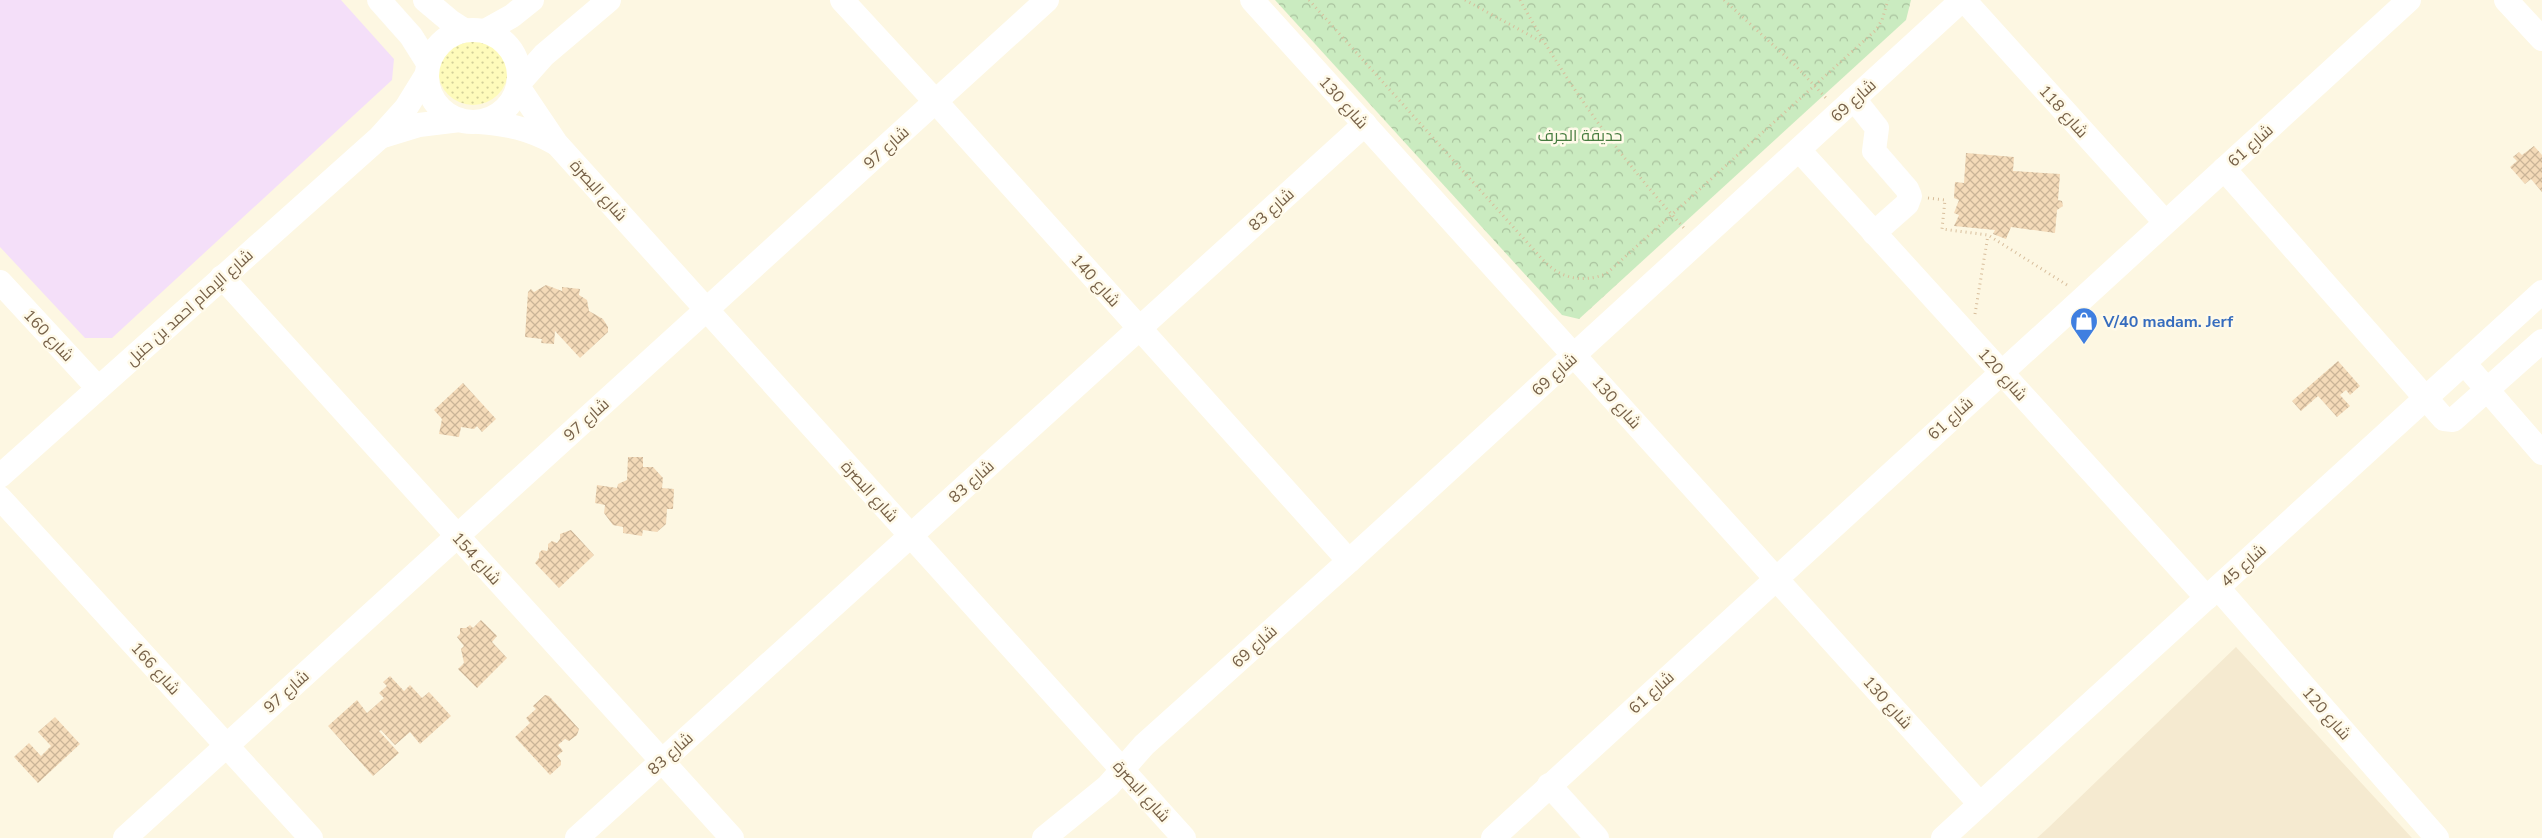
<svg xmlns="http://www.w3.org/2000/svg" width="2542" height="838" font-family="'Nunito Sans',Cairo,sans-serif">
<defs>
<pattern id="forest-crowns" width="20" height="18" patternUnits="userSpaceOnUse" patternTransform="scale(1.25)"><rect width="20" height="18" fill="#caebc0"/><path d="M2 6a3 3 0 1 1 6 0M12 15a3 3 0 1 1 6 0" fill="none" stroke="#a9c29e"/></pattern>
<pattern id="sand-dots" width="8" height="8" patternUnits="userSpaceOnUse" patternTransform="scale(1.25)"><rect width="8" height="8" fill="#fefbbb"/><path d="M2 2h.1M6 6h.1" fill="none" stroke="#d2cf9a" stroke-width="1.8" stroke-linecap="round"/></pattern>
<pattern id="building-cross-hatch" width="8" height="8" patternUnits="userSpaceOnUse" patternTransform="scale(1.25)"><rect width="8" height="8" fill="#f4dab8"/><path d="M0 0l8 8M0 8l8-8" fill="none" stroke="#cab497"/></pattern>
</defs>
<rect width="100%" height="100%" fill="#fdf7e2"/>
<!-- residential -->
<path fill="#f5ead0" d="M2236 647 2412 838H2037L2048 828Z"/>
<!-- education -->
<path fill="#f4dff9" d="M0 0H341L394 59 392 80 112 338H85L0 247Z"/>
<!-- forest -->
<path fill="url(#forest-crowns)" d="M1275 0H1911L1906 20 1579 319 1562 315Z"/>
<!-- sand -->
<circle fill="url(#sand-dots)" cx="473" cy="70" r="35"/>
<!-- building -->
<g fill="url(#building-cross-hatch)">
<path d="M2534 146 2542 155V192L2531 179 2525 184 2510 167 2517 161 2513 157 2519 152 2522 155Z"/>
<path d="M1966 153 2014 157 2013 171 2060 174 2058 200 2062 201 2063 206 2057 210 2055 233 2011 227 2006 239 1993 234 1995 230 1954 226 1959 215 1954 213 1959 200 1954 198 1955 182 1964 183Z"/>
<path d="M546 285 562 291V287L580 289 579 295 587 300 589 311 603 319 608 327V332L580 358 555 331 554 344 541 343 542 339 525 337 528 292 531 289 534 292Z"/>
<path d="M2338 361 2360 386 2350 395 2346 390 2340 395 2350 406 2337 417 2318 396 2301 411 2292 401Z"/>
<path d="M463 383 496 419 482 432 477 426 474 429 461 427 459 437 439 434 442 419 434 410Z"/>
<path d="M628 457H643V467H653L663 478 662 488 674 489 673 509H667L666 524 657 532 643 530 642 536 623 533V527L613 525 604 513 605 505 595 503 597 485 617 488 618 484 627 480Z"/>
<path d="M571 530 594 555 559 588 535 563 539 558V553L542 550 547 551 548 549V544L552 541 557 543 560 539V534Z"/>
<path d="M481 620 497 636 492 642 507 658 477 688 458 669 464 663 461 649 464 646 457 637 460 634V628H466L470 625 473 628Z"/>
<path d="M390 676 404 691 410 685 422 698 429 692 451 716 420 744 410 732 395 745 381 730 379 731 399 753 373 776 328 726 357 700 367 713 384 698 379 693 387 686 383 682Z"/>
<path d="M545 695 549 696 579 729 577 735 569 741 565 739 558 745 563 751 557 756 561 761V765L550 775 515 737 530 723 526 718 536 709 533 706Z"/>
<path d="M55 717 80 744 38 783 14 757 29 743 41 756 51 746 38 732Z"/>
</g>
<g fill="none" stroke-linecap="round" stroke-linejoin="round">
<!-- path -->
<g stroke="#d8be9c" stroke-width="3" stroke-dasharray="1 4" stroke-linecap="butt">
<path d="M1309 0 1543 260C1561 279 1582 283 1606 274L1876 30 1882 20 1888 0"/>
<path d="M1465 0 1544 43"/>
<path d="M1520 0C1566 83 1620 158 1684 228"/>
<path d="M1724 0 1795 65 1826 98"/>
<path d="M1928 198 1945 200 1942 229 1988 235 2067 285"/>
<path d="M1975 314 1988 235"/>
</g>
<!-- minor -->
<g stroke="#fff" stroke-width="24">
<path d="M379 0 411 36 428 63"/>
<path d="M425 0 450 21 464 30"/>
<path d="M842 0 936 102 1349 561"/>
<path d="M1252 0 1980 804"/>
<path d="M1964 0 2165 222"/>
<path d="M2506 0 2542 39"/>
<circle cx="473" cy="76" r="46"/>
<path d="M485 31 512 16 532 0"/>
<path d="M520 82 544 55 609 0"/>
<path d="M519 88 556 143 1184 838"/>
<path d="M1854 99 1877 128 1874 151 1907 189 1910 196 1907 204 1874 233"/>
<path d="M479 122C507 124 530 129 555 143"/>
<path d="M383 136 419 125 460 120"/>
<path d="M1799 150 2207 598"/>
<path d="M2224 169 2444 419 2453 420 2542 341"/>
<path d="M222 277 732 838"/>
<path d="M0 282 98 388"/>
<path d="M2464 363 2542 453"/>
<path d="M0 476 379 138 406 108 427 74"/>
<path d="M0 498 311 838"/>
<path d="M2218 588 2437 838"/>
<path d="M1549 785 1597 838"/>
<path d="M125 838 1047 0"/>
<path d="M577 838 1365 124"/>
<path d="M1044 838 1108 786 1144 745 1349 561 1962 0"/>
<path d="M1493 838 2409 0"/>
<path d="M1943 838 2542 292"/>
</g>
</g>
<!-- icons -->
<defs>
<g id="shop-pin" transform="scale(1.4375)"><path d="M0 17L-7.5 6A9.5 9.5 0 1 1 7.5 6Z" fill="#3f7fe0" stroke="#fffae9"/><path d="M-5-2.5h2.3a2.7 3.5 0 0 1 5.4 0H5L5.5 6h-11ZM-1.5-2.5h3a1.5 2.3 0 0 0-3 0Z" fill="#fff"/></g>
</defs>
<g fill-rule="evenodd">
<use href="#shop-pin" x="2084" y="321"/>
</g>
<g text-anchor="middle" stroke-width="5" stroke-linejoin="round" paint-order="stroke">
<!-- street labels -->
<g font-size="16" fill="#766047" stroke="#fffae9">
<text transform="translate(1853 100) rotate(-42)" y="6">شارع 69</text>
<text transform="translate(1344 102) rotate(48)" y="6">شارع 130</text>
<text transform="translate(2064 111) rotate(48)" y="6">شارع 118</text>
<text transform="translate(2250 145) rotate(-42)" y="6">شارع 61</text>
<text transform="translate(886 147) rotate(-42)" y="6">شارع 97</text>
<text transform="translate(599 190) rotate(48)" y="6">شارع البصرة</text>
<text transform="translate(1271 209) rotate(-42)" y="6">شارع 83</text>
<text transform="translate(1096 280) rotate(48)" y="6">شارع 140</text>
<text transform="translate(189 307) rotate(-42)" y="6">شارع الإمام احمد بن حنبل</text>
<text transform="translate(49 335) rotate(47)" y="6">شارع 160</text>
<text transform="translate(1554 374) rotate(-42)" y="6">شارع 69</text>
<text transform="translate(2003 374) rotate(48)" y="6">شارع 120</text>
<text transform="translate(1617 402) rotate(48)" y="6">شارع 130</text>
<text transform="translate(1950 418) rotate(-42)" y="6">شارع 61</text>
<text transform="translate(586 419) rotate(-42)" y="6">شارع 97</text>
<text transform="translate(971 481) rotate(-42)" y="6">شارع 83</text>
<text transform="translate(870 491) rotate(48)" y="6">شارع البصرة</text>
<text transform="translate(477 558) rotate(48)" y="6">شارع 154</text>
<text transform="translate(2243 565) rotate(-42)" y="6">شارع 45</text>
<text transform="translate(1254 646) rotate(-42)" y="6">شارع 69</text>
<text transform="translate(156 668) rotate(48)" y="6">شارع 166</text>
<text transform="translate(286 691) rotate(-42)" y="6">شارع 97</text>
<text transform="translate(1651 692) rotate(-42)" y="6">شارع 61</text>
<text transform="translate(1888 702) rotate(48)" y="6">شارع 130</text>
<text transform="translate(2327 713) rotate(49)" y="6">شارع 120</text>
<text transform="translate(670 753) rotate(-42)" y="6">شارع 83</text>
<text transform="translate(1142 791) rotate(48)" y="6">شارع البصرة</text>
</g>
<!-- park labels -->
<g font-size="16" fill="#467c3f" stroke="#fffae9">
<text x="1580" y="141">حديقة الجرف</text>
</g>
<!-- shop labels -->
<g font-size="16" font-weight="bold" fill="#366cbe" stroke="#fffae9" text-anchor="start">
<text x="2103" y="327">V/40 madam. Jerf</text>
</g>
</g>
</svg>
